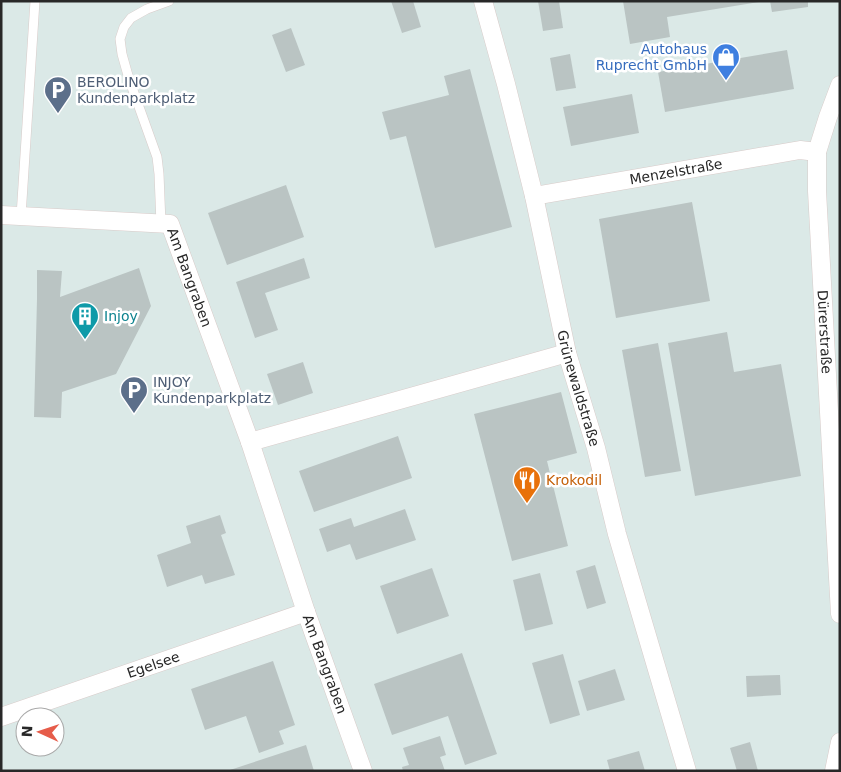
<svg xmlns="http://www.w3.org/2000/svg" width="841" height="772" font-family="'DejaVu Sans',sans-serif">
<rect width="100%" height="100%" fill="#dbe9e7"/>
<!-- building -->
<g fill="#bac4c3">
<path d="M391 1H413L421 27 402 33Z"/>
<path d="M538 1H559L563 28 543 31Z"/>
<path d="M623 1H759V2L667 17 670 37 630 44Z"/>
<path d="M770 1H808V7L772 12Z"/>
<path d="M291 28 305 65 286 72 272 35Z"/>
<path d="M787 50 794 89 665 112 658 72Z"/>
<path d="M570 54 576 88 556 91 550 58Z"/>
<path d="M470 69 512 227 435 248 406 136 390 140 382 112 449 95 444 76Z"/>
<path d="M632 94 639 133 571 146 563 107Z"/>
<path d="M286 185 304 237 227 265 208 213Z"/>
<path d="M692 202 710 301 616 318 599 219Z"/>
<path d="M304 258 310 278 265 293 278 330 255 338 236 282Z"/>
<path d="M139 268 151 306 116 374 62 392 61 418 34 417 37 299V270L62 271 60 297Z"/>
<path d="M727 332 734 372 781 364 801 476 695 496 668 343Z"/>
<path d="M658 343 681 471 645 477 622 350Z"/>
<path d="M303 362 313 393 278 405 267 374Z"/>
<path d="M561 392 577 453 547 461 568 546 512 561 474 414Z"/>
<path d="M398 436 412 478 314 512 299 471Z"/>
<path d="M405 509 416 540 356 560 350 544 327 552 319 529 351 518 354 527Z"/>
<path d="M220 515 226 533 221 535 235 575 205 584 202 575 167 587 157 555 191 543 186 526Z"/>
<path d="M595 565 606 603 587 609 576 571Z"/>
<path d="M432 568 449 616 397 634 380 586Z"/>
<path d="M540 573 553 624 525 631 513 580Z"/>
<path d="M462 653 497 754 465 765 448 716 392 735 374 684Z"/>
<path d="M563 654 580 715 550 724 532 663Z"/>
<path d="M273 661 295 725 279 731 284 744 259 753 246 716 205 730 191 689Z"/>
<path d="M615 669 625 700 587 711 578 681Z"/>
<path d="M780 675 781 695 747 697 746 676Z"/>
<path d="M440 736 446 755 440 757 445 771H403L402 767 409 765 403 748Z"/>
<path d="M750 742 758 771H737L730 748Z"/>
<path d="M306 745 314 771H231L230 770Z"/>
<path d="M639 751 645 771H610L607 760Z"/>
</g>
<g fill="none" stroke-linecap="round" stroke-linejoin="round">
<!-- service casing -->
<g stroke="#d8cbc9" stroke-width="10">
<g id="service">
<path d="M21 216 35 1"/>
<path d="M161 224 159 174 157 157 129 79 122 54 120 39 124 27 131 18 147 9 169 1"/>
</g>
</g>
<!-- minor casing -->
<g stroke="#d8cbc9" stroke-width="19">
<g id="minor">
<path id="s1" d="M483 1 506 84 534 196 567 353 596 448 617 534 687 771"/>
<path id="s2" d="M840 85 828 117 817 152V191L840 614"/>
<path id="s3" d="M534 196 800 150 817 152"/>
<path id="s4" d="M1 215 170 224 250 442"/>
<path id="s5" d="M1 717 306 612"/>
<path d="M363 771 306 612 250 442 567 353"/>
<path d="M834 771 840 742"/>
</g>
</g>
<!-- service -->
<use href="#service" stroke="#fff" stroke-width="9"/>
<!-- minor -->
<use href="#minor" stroke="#fff" stroke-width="18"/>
</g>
<!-- icons -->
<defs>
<g id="shop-pin" transform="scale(1.4375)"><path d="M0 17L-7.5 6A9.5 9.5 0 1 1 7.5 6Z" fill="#3f7fe0" stroke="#fff"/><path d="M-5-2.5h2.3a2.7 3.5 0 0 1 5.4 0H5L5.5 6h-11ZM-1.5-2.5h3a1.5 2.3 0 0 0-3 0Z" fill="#fff"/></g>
<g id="parking-pin" transform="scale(1.4375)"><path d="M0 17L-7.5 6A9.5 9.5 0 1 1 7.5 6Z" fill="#5c6f8a" stroke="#fff"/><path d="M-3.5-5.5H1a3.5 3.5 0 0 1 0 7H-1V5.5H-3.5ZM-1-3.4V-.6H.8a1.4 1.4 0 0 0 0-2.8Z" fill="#fff"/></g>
<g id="building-pin" transform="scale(1.4375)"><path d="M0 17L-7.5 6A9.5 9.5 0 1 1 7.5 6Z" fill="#0f9aa8" stroke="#fff"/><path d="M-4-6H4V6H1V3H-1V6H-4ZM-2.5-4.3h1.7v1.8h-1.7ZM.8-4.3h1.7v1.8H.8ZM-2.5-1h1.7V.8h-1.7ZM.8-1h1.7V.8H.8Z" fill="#fff"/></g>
<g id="restaurant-pin" transform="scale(1.4375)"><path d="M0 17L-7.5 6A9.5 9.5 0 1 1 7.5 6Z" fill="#e8710a" stroke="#fff"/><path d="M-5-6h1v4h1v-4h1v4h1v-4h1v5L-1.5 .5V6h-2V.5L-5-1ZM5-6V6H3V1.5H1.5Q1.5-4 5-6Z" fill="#fff"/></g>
</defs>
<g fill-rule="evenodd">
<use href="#shop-pin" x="726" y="57"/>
<use href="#parking-pin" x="58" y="90"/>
<use href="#building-pin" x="85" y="316"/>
<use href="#parking-pin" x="134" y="390"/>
<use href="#restaurant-pin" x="527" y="480"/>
</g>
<g text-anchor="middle" stroke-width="5" stroke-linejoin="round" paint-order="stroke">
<!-- shop labels -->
<g font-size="14" fill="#366cbe" stroke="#fff" text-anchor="end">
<text x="707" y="54">Autohaus<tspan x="707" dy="16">Ruprecht GmbH</tspan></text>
</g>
<!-- service labels -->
<g font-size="14" fill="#4e5e75" stroke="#fff" text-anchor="start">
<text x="77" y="87">BEROLINO<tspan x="77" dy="16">Kundenparkplatz</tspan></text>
<text x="153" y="387">INJOY<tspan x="153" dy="16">Kundenparkplatz</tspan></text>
</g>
<!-- street labels -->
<g font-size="14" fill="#282828" stroke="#fff">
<text dy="5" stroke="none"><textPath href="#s3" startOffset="144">Menzelstraße</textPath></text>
<text dy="5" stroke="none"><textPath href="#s4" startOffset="226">Am Bangraben</textPath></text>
<text dy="5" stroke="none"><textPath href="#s2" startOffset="251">Dürerstraße</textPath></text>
<text dy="5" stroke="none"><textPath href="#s1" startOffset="399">Grünewaldstraße</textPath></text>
<text dy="5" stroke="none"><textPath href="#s5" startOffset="161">Egelsee</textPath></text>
<text transform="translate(325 664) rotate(70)" y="5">Am Bangraben</text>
</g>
<!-- culture labels -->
<g font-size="14" fill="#0d838f" stroke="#fff" text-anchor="start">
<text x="104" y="321">Injoy</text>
</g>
<!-- food labels -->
<g font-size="14" fill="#c56008" stroke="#fff" text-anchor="start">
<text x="546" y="485">Krokodil</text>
</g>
</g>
<!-- border -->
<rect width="841" height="772" fill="none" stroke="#282828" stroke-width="5"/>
<!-- north arrow -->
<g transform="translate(40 732) rotate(273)"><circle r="24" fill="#ffffff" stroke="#a9a9a9"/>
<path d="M0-4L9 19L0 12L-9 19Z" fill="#e65c4a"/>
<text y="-8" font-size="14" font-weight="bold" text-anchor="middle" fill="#282828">N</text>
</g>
</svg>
